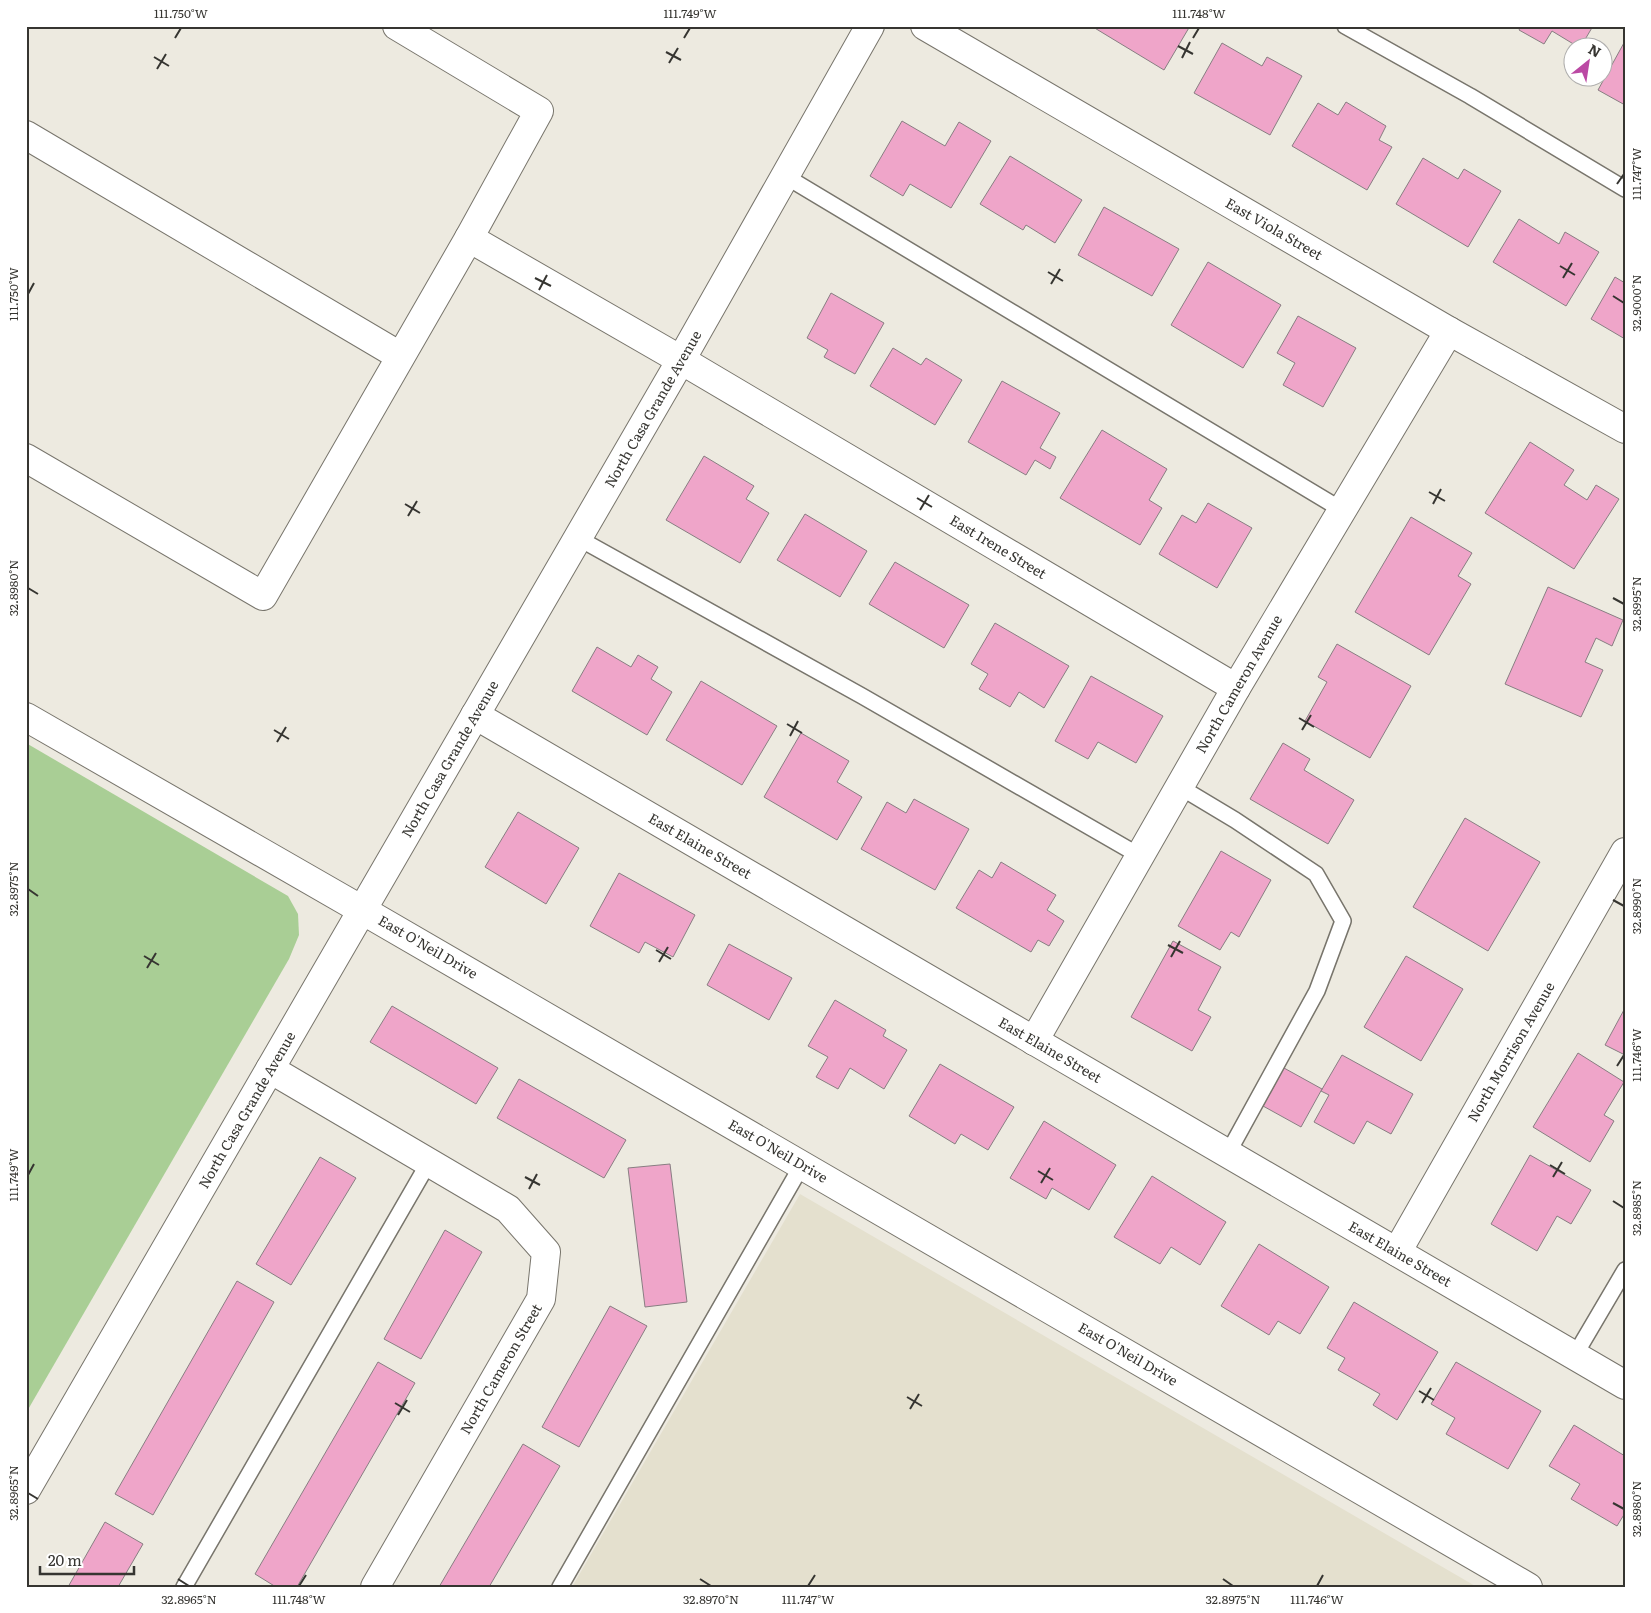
<svg xmlns="http://www.w3.org/2000/svg" width="1651" height="1613" font-family="Literata,serif">
<rect width="100%" height="100%" fill="#edeae0"/>
<!-- built -->
<path fill="#e4e0ce" d="M800 1194 1477 1587H572Z"/>
<!-- green -->
<path fill="#a9ce95" d="M26 743 288 896 298 914 299 935 289 959 26 1413Z"/>
<!-- building -->
<g fill="#efa5c9" stroke="#887e82">
<path d="M1094 26H1190L1164 70 1093 27Z"/>
<path d="M1521 26H1593L1580 48 1552 31 1544 44 1519 30Z"/>
<path d="M1625 41V105L1598 90Z"/>
<path d="M1222 43 1262 66 1267 57 1302 76 1270 135 1194 93Z"/>
<path d="M1346 102 1386 126 1379 140 1392 147 1367 190 1292 146 1318 103 1338 115Z"/>
<path d="M902 121 945 146 959 122 991 141 951 208 910 184 903 196 870 176Z"/>
<path d="M1010 156 1082 200 1055 243 1026 225 1023 230 980 204Z"/>
<path d="M1423 158 1458 179 1464 169 1501 191 1468 247 1396 204Z"/>
<path d="M1104 207 1179 249 1152 296 1078 255Z"/>
<path d="M1519 219 1559 244 1565 232 1599 252 1566 306 1493 262Z"/>
<path d="M1208 262 1281 305 1243 368 1171 325Z"/>
<path d="M1615 277 1625 283V339L1591 319Z"/>
<path d="M831 293 884 323 855 374 824 357 828 350 807 338Z"/>
<path d="M1298 316 1356 348 1323 407 1283 385 1295 363 1277 353Z"/>
<path d="M893 348 921 365 926 358 962 380 935 425 870 386Z"/>
<path d="M1002 381 1060 413 1040 448 1056 457 1050 469 1035 460 1026 475 968 442Z"/>
<path d="M1102 430 1167 469 1149 500 1162 508 1140 545 1060 498Z"/>
<path d="M1530 442 1574 470 1564 485 1587 500 1596 485 1619 499 1574 569 1485 513Z"/>
<path d="M704 456 754 486 746 499 769 513 740 563 666 520Z"/>
<path d="M1208 503 1252 528 1217 588 1159 554 1182 515 1196 523Z"/>
<path d="M805 514 867 551 840 597 777 560Z"/>
<path d="M1411 517 1472 553 1458 576 1471 584 1429 655 1355 612Z"/>
<path d="M895 562 969 605 944 648 869 604Z"/>
<path d="M1548 587 1623 620 1612 646 1596 638 1585 662 1603 670 1581 717 1505 684Z"/>
<path d="M995 623 1069 666 1044 708 1019 692 1010 707 979 689 988 674 971 664Z"/>
<path d="M1337 644 1411 686 1370 758 1305 721 1327 682 1318 677Z"/>
<path d="M597 647 631 667 638 655 658 667 651 679 672 692 647 735 572 691Z"/>
<path d="M1091 676 1163 716 1136 763 1098 742 1088 759 1055 741Z"/>
<path d="M701 681 777 726 742 785 666 740Z"/>
<path d="M801 733 849 761 837 782 862 797 837 840 764 797Z"/>
<path d="M1283 743 1310 759 1304 770 1354 800 1328 844 1250 799Z"/>
<path d="M914 799 969 829 935 890 861 849 887 802 906 813Z"/>
<path d="M518 812 579 848 546 904 485 867Z"/>
<path d="M1465 818 1540 862 1488 951 1413 907Z"/>
<path d="M1221 851 1271 880 1239 937 1231 932 1220 950 1178 926Z"/>
<path d="M1001 862 1056 895 1047 910 1064 921 1049 946 1038 940 1031 952 956 908 979 870 992 878Z"/>
<path d="M619 873 695 915 673 957 645 942 639 953 590 926Z"/>
<path d="M1173 941 1221 967 1198 1010 1211 1017 1192 1051 1131 1017Z"/>
<path d="M729 944 792 978 769 1020 707 985Z"/>
<path d="M1406 956 1463 989 1421 1061 1364 1027Z"/>
<path d="M835 1000 886 1030 883 1036 907 1050 884 1089 850 1068 838 1089 816 1077 828 1057 808 1046Z"/>
<path d="M392 1006 498 1068 476 1104 370 1042Z"/>
<path d="M1625 1008V1055L1605 1045Z"/>
<path d="M1578 1053 1624 1082 1604 1115 1614 1121 1590 1162 1533 1127Z"/>
<path d="M1342 1055 1413 1094 1391 1134 1367 1121 1354 1144 1314 1122 1329 1095 1321 1091Z"/>
<path d="M940 1064 1014 1107 988 1150 961 1134 955 1144 909 1116Z"/>
<path d="M1284 1068 1322 1089 1301 1127 1263 1106Z"/>
<path d="M519 1079 626 1140 604 1178 497 1118Z"/>
<path d="M1044 1121 1116 1165 1089 1210 1052 1188 1046 1199 1010 1178Z"/>
<path d="M1530 1155 1591 1190 1571 1224 1557 1216 1537 1251 1491 1224Z"/>
<path d="M320 1157 356 1178 291 1285 256 1264Z"/>
<path d="M670 1164 687 1302 645 1307 628 1168Z"/>
<path d="M1152 1176 1226 1222 1200 1265 1171 1247 1160 1264 1114 1237Z"/>
<path d="M445 1230 482 1252 421 1359 384 1339Z"/>
<path d="M1259 1244 1329 1287 1300 1334 1278 1321 1269 1335 1221 1306Z"/>
<path d="M237 1281 274 1302 153 1515 115 1494Z"/>
<path d="M1354 1302 1438 1352 1397 1420 1373 1405 1380 1394 1338 1370 1345 1358 1327 1348Z"/>
<path d="M610 1306 647 1326 579 1447 542 1427Z"/>
<path d="M378 1362 415 1383 297 1587H276L255 1574Z"/>
<path d="M1456 1362 1541 1411 1508 1469 1446 1434 1455 1418 1431 1404Z"/>
<path d="M1574 1425 1625 1456V1513L1617 1526 1571 1499 1580 1484 1549 1466Z"/>
<path d="M523 1444 560 1466 489 1587H439Z"/>
<path d="M105 1522 143 1544 118 1587H68Z"/>
</g>
<g fill="none" stroke-linecap="round" stroke-linejoin="round">
<!-- lane casing -->
<g stroke="#78756c" stroke-width="18">
<g id="lane">
<path d="M1345 26 1470 96 1625 189"/>
<path d="M785 176 1342 510"/>
<path d="M578 538 862 696 1140 856"/>
<path d="M1180 787 1235 820 1316 874 1343 921 1317 991 1228 1153"/>
<path d="M1575 1355 1625 1270"/>
<path d="M184 1587 429 1162"/>
<path d="M560 1587 802 1165"/>
</g>
</g>
<!-- street casing -->
<g stroke="#78756c" stroke-width="30">
<g id="street">
<path d="M925 26 1449 331 1625 429"/>
<path d="M26 135 400 356"/>
<path d="M469 238 681 360 1236 688"/>
<path d="M26 458 263 596 469 238 539 111 397 26"/>
<path d="M475 715 1625 1385"/>
<path d="M1034 1041 1236 688 1449 331"/>
<path d="M270 1069 508 1209 546 1252 541 1299 375 1587"/>
<path d="M1397 1252 1625 852"/>
<path d="M26 1490 681 360 870 26"/>
</g>
</g>
<!-- secondary casing -->
<g stroke="#78756c" stroke-width="30">
<path id="secondary" d="M26 717 362 910 1528 1587"/>
</g>
<!-- lane -->
<use href="#lane" stroke="#fff" stroke-width="15"/>
<!-- street -->
<use href="#street" stroke="#fff" stroke-width="28"/>
<!-- secondary -->
<use href="#secondary" stroke="#fff" stroke-width="28"/>
</g>
<!-- ticks -->
<path fill="none" stroke="#363531" stroke-width="2" d="M175 38 181 28M684 38 690 28M1193 38 1199 28M1178 46 1193 54M666 52 681 60M154 57 169 66M1182 58 1190 42M669 63 678 48M157 69 166 54M1617 184 1624 174M1560 266 1575 275M1048 272 1063 281M535 278 551 286M1563 278 1572 263M1051 284 1060 269M539 290 547 275M28 294 34 283M1613 296 1624 303M1429 492 1445 501M917 498 932 507M405 504 420 513M1433 504 1441 489M920 510 929 495M408 516 417 501M28 588 38 594M1613 598 1624 604M1299 718 1314 727M787 724 802 733M274 730 289 739M1302 730 1311 715M790 736 798 721M277 742 286 727M28 889 38 896M1613 900 1624 906M1168 945 1183 953M656 950 671 959M144 956 159 965M1171 957 1180 941M659 962 668 947M147 968 156 953M1617 1066 1624 1055M1550 1165 1565 1174M1038 1171 1053 1180M28 1175 34 1164M525 1177 540 1185M1553 1177 1562 1162M1041 1183 1050 1168M529 1189 537 1174M1613 1201 1624 1208M1419 1391 1434 1400M907 1397 922 1406M395 1403 410 1412M1422 1403 1431 1388M910 1409 919 1394M398 1415 407 1400M28 1493 38 1499M1613 1503 1624 1509M178 1579 189 1586M700 1579 711 1586M1223 1579 1233 1586M299 1586 306 1575M808 1586 815 1575M1317 1586 1323 1575"/>
<g text-anchor="middle" stroke-width="4" stroke-linejoin="round" paint-order="stroke">
<!-- street labels -->
<g font-size="14" fill="#363531" stroke="#fff">
<text transform="translate(1274 229) rotate(30)" y="5">East Viola Street</text>
<text transform="translate(653 409) rotate(-60)" y="5">North Casa Grande Avenue</text>
<text transform="translate(998 547) rotate(31)" y="5">East Irene Street</text>
<text transform="translate(1239 684) rotate(-60)" y="5">North Cameron Avenue</text>
<text transform="translate(450 759) rotate(-60)" y="5">North Casa Grande Avenue</text>
<text transform="translate(700 846) rotate(30)" y="5">East Elaine Street</text>
<text transform="translate(428 947) rotate(30)" y="5">East O'Neil Drive</text>
<text transform="translate(1050 1050) rotate(30)" y="5">East Elaine Street</text>
<text transform="translate(1511 1052) rotate(-60)" y="5">North Morrison Avenue</text>
<text transform="translate(247 1110) rotate(-60)" y="5">North Casa Grande Avenue</text>
<text transform="translate(778 1151) rotate(30)" y="5">East O'Neil Drive</text>
<text transform="translate(1400 1254) rotate(30)" y="5">East Elaine Street</text>
<text transform="translate(1128 1354) rotate(30)" y="5">East O'Neil Drive</text>
<text transform="translate(501 1369) rotate(-60)" y="5">North Cameron Street</text>
</g>
</g>
<!-- border -->
<rect width="1651" height="1613" fill="none" stroke="#ffffff" stroke-width="55"/>
<!-- north arrow -->
<g transform="translate(1588 62) rotate(30)"><circle r="24" fill="#ffffff" stroke="#afaead"/>
<path d="M0-4L9 19L0 12L-9 19Z" fill="#bb49a4"/>
<text y="-8" font-size="14" font-weight="bold" text-anchor="middle" fill="#363531">N</text>
</g>
<!-- scale -->
<path d="M40 1566v8h94v-8" fill="none" stroke="#363531" stroke-width="2.5"/>
<text x="48" y="1566" font-size="15" fill="#363531" stroke="#ffffff" stroke-width="4" paint-order="stroke">20 m</text>
<rect x="28" y="28" width="1596" height="1558" fill="none" stroke="#363531" stroke-width="2"/>
<g font-size="12" text-anchor="middle" fill="#363531">
<text x="181" y="18">111.750°W</text>
<text x="690" y="18">111.749°W</text>
<text x="1199" y="18">111.748°W</text>
<text transform="translate(1637 174) rotate(-90)" y="4">111.747°W</text>
<text transform="translate(14 294) rotate(-90)" y="4">111.750°W</text>
<text transform="translate(1637 303) rotate(-90)" y="4">32.9000°N</text>
<text transform="translate(14 588) rotate(-90)" y="4">32.8980°N</text>
<text transform="translate(1637 604) rotate(-90)" y="4">32.8995°N</text>
<text transform="translate(14 889) rotate(-90)" y="4">32.8975°N</text>
<text transform="translate(1637 906) rotate(-90)" y="4">32.8990°N</text>
<text transform="translate(1637 1055) rotate(-90)" y="4">111.746°W</text>
<text transform="translate(14 1175) rotate(-90)" y="4">111.749°W</text>
<text transform="translate(1637 1208) rotate(-90)" y="4">32.8985°N</text>
<text transform="translate(14 1493) rotate(-90)" y="4">32.8965°N</text>
<text transform="translate(1637 1509) rotate(-90)" y="4">32.8980°N</text>
<text x="189" y="1604">32.8965°N</text>
<text x="299" y="1604">111.748°W</text>
<text x="711" y="1604">32.8970°N</text>
<text x="808" y="1604">111.747°W</text>
<text x="1233" y="1604">32.8975°N</text>
<text x="1317" y="1604">111.746°W</text>
</g>
</svg>
